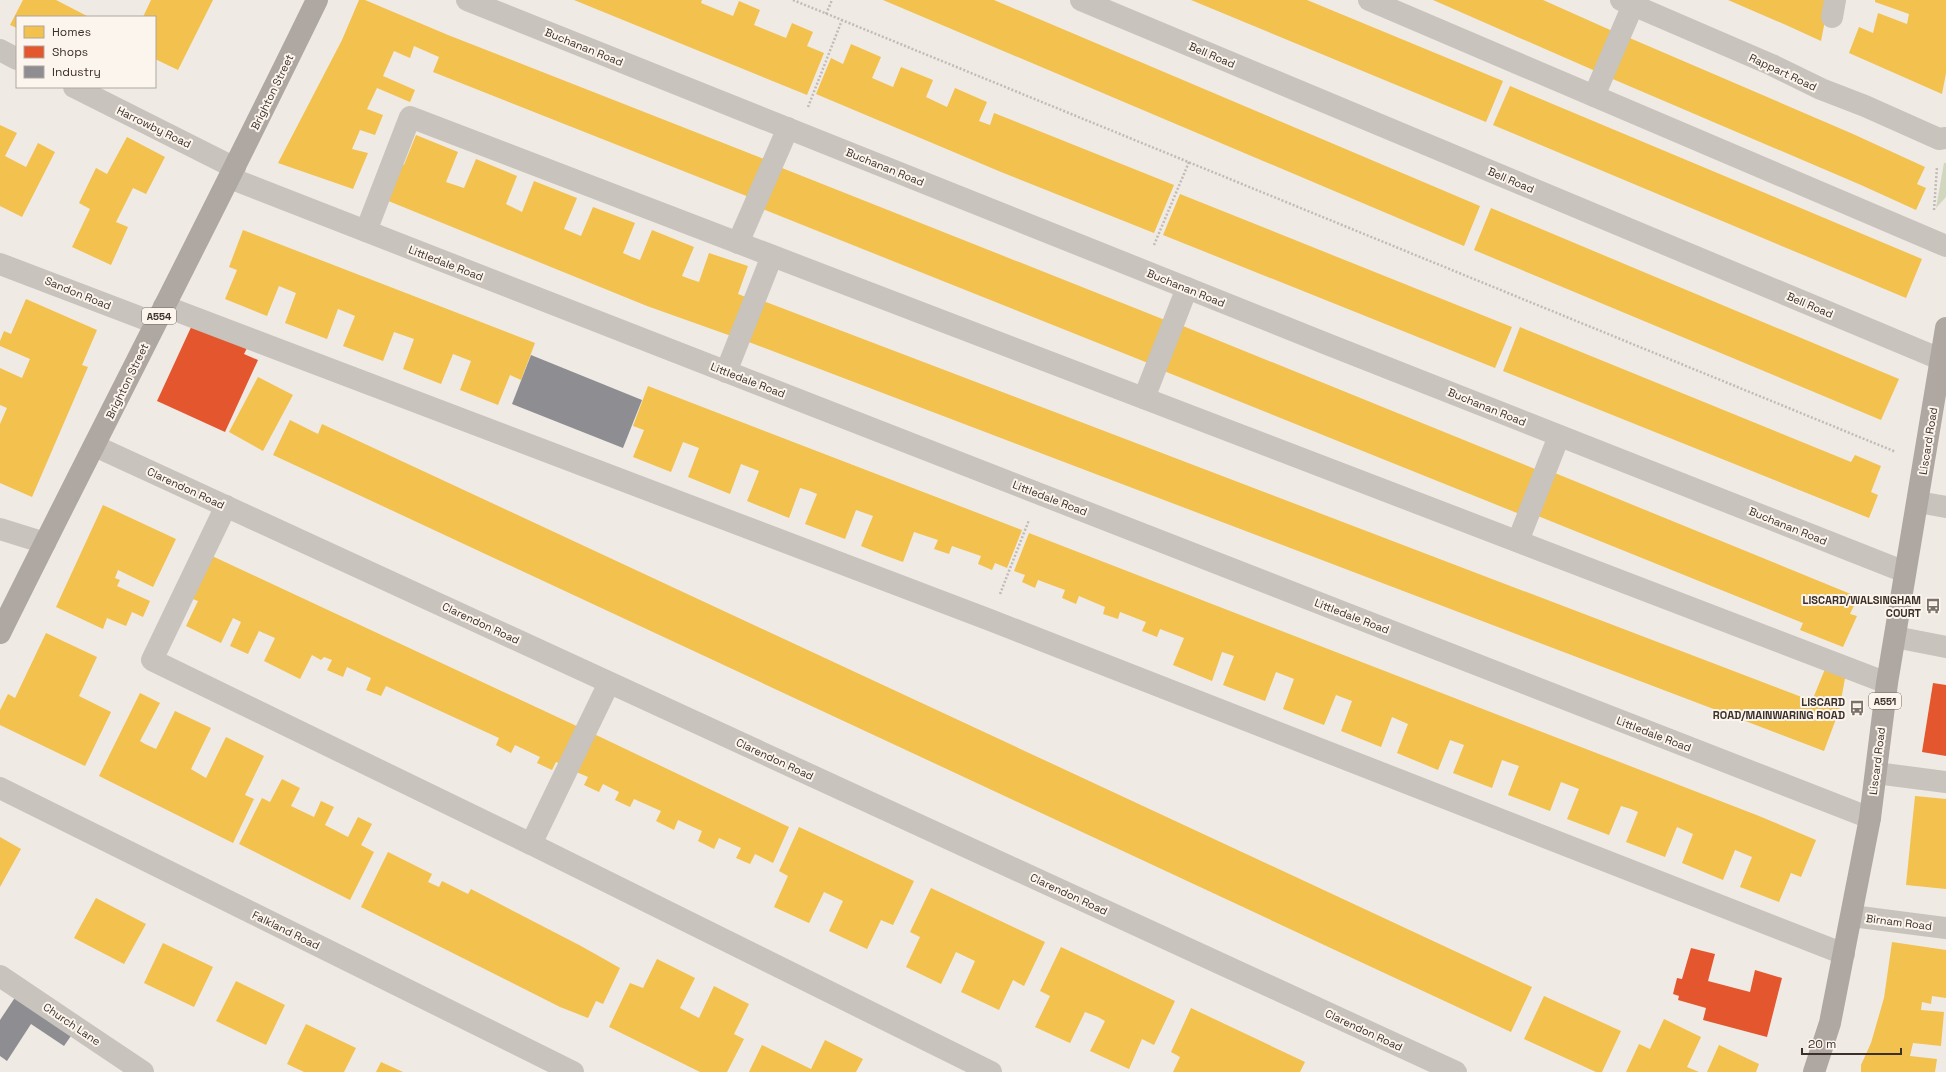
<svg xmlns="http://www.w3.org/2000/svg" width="1946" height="1072" font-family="'Space Grotesk',sans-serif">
<rect width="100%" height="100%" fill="#f0eae4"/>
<!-- green -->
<path fill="#d1d6be" d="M1944 163H1946V197L1936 208Z"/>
<!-- homes -->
<g fill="#f2c14e">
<path d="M23 0H56L89 17H17V28L10 25Z"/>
<path d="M151 0H213L178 70 155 59V17H143Z"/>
<path d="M359 0H365L448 35 769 161 754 199 433 72 439 57 414 46 410 58 394 51 383 76 415 90 410 102 377 88 367 109 383 115 375 135 360 130 352 149 368 153 353 189 278 163 342 40Z"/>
<path d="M574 0H702L701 3 733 16 739 1 760 10 754 25 786 38 792 23 813 32 807 46 824 53 807 95Z"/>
<path d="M883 0H994L1480 206 1464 246Z"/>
<path d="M1191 0H1307L1503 81 1486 122Z"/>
<path d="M1433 0H1543L1617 33 1600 73Z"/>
<path d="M1728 0H1829L1821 41 1786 25Z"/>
<path d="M1875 0H1946V73L1942 94 1849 53 1859 27 1873 33 1878 13 1907 24 1909 14 1875 2Z"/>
<path d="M1625 36 1853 134 1925 167 1917 184 1926 188 1916 210 1861 185 1608 77Z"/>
<path d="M851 44 881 57 872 78 893 87 901 67 933 80 926 97 947 107 955 88 987 102 979 121 990 125 994 113 1174 185 1154 233 1001 172 816 94 831 58 843 64Z"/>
<path d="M1510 86 1922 259 1906 298 1493 125Z"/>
<path d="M0 125 17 133 5 156 26 167 38 143 55 152 22 217 0 206Z"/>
<path d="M416 135 458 152 446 182 464 188 476 159 517 176 506 204 522 212 534 181 577 198 564 229 581 236 593 207 635 223 623 253 632 257 640 260 652 230 694 247 682 276 690 279 699 282 709 253 748 266 738 294 748 298 734 337 647 306 381 198 395 162 404 165Z"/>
<path d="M127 137 165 157 146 194 133 188 116 222 128 227 111 265 72 247 90 209 79 203 96 168 107 174Z"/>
<path d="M777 166 1170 322 1153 365 760 208Z"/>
<path d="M1180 194 1512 327 1495 368 1163 235Z"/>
<path d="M1491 208 1899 379 1881 420 1474 250Z"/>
<path d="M243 230 535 343 521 380 510 375 498 405 460 390 471 361 453 354 441 384 403 369 414 339 394 332 383 361 343 346 355 316 348 313 338 309 327 339 285 323 296 293 279 286 267 316 225 299 237 270 229 267Z"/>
<path d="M26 299 97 330 82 365 88 367 32 497 0 483V424L7 408 0 405V368L22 378 30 359 0 346V341L4 331 11 334Z"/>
<path d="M761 300 1812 701 1827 664 1846 673 1839 711 1824 751 746 341Z"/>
<path d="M1178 324 1540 471 1522 515 1159 369Z"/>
<path d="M1520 327 1851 462 1855 455 1881 466 1871 492 1878 495 1869 518 1503 371Z"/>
<path d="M258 377 293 395 263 451 229 432Z"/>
<path d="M648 386 1022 530 1007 568 995 563 992 570 978 564 981 556 952 546 949 554 934 549 938 540 914 532 903 562 881 554 861 546 873 516 856 510 845 539 805 524 817 494 810 491 800 488 789 518 747 501 759 471 741 464 730 494 688 477 699 448 683 442 671 472 633 457 644 430 633 426Z"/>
<path d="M290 420 318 434 322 424 1532 987 1511 1032 273 455Z"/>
<path d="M1550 471 1858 597 1850 614 1857 616 1843 647 1800 630 1803 623 1533 514Z"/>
<path d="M103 505 176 539 153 587 118 570 115 578 120 580 117 586 150 601 143 617 132 612 126 626 107 618 103 629 56 607Z"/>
<path d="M1029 533 1759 816 1816 840 1801 877 1791 873 1779 902 1740 887 1752 857 1735 850 1723 880 1682 863 1693 834 1677 827 1665 857 1626 842 1638 812 1631 809 1621 806 1609 835 1567 819 1579 789 1561 782 1550 811 1508 795 1519 766 1502 760 1492 788 1453 773 1464 745 1450 740 1438 770 1397 753 1408 724 1392 717 1381 747 1341 731 1352 701 1336 695 1324 725 1283 709 1294 679 1276 672 1265 701 1223 685 1234 656 1222 652 1212 681 1173 665 1184 638 1160 629 1157 637 1142 631 1146 622 1120 612 1118 619 1103 614 1105 607 1079 596 1076 604 1062 598 1065 590 1038 580 1035 588 1022 582 1025 575 1014 571Z"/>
<path d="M210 555 583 729 566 766 556 762 552 770 537 763 540 757 515 745 511 753 496 745 499 738 386 686 381 696 366 690 371 678 347 667 343 677 327 670 332 660 324 657 321 660 312 655 300 679 264 661 275 638 259 631 248 654 230 646 241 622 233 618 221 643 186 626 198 601 190 598Z"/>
<path d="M46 633 97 657 79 696 111 712 85 766 0 725V710L8 694 15 698Z"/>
<path d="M140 693 160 703 140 741 145 744 156 749 175 711 211 728 191 769 206 778 226 737 264 756 245 795 254 799 233 843 99 776Z"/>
<path d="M592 733 789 827 773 863 755 854 750 864 736 858 741 848 719 838 714 849 698 841 702 831 691 826 678 820 674 830 656 821 661 811 634 799 630 807 615 800 619 792 603 784 599 792 584 785 588 777 574 771Z"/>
<path d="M282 779 300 788 291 806 314 817 321 801 334 807 325 825 348 837 358 817 372 824 361 845 374 852 350 900 239 844 262 798 270 802Z"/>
<path d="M1915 796 1946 799V889L1906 885Z"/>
<path d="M799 827 914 881 893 925 881 920 867 949 829 931 843 901 824 892 809 923 774 907 788 876 779 871Z"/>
<path d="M0 837 21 849 0 887Z"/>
<path d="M388 852 432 874 428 882 439 887 442 881 468 894 471 889 581 946 620 968 603 1004 596 1001 588 1018 560 1007 361 907Z"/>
<path d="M931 888 1045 942 1024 986 1013 980 999 1010 961 992 975 961 956 952 941 984 906 967 920 937 910 932Z"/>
<path d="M96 898 146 924 124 964 74 938Z"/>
<path d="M1892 942 1946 950V998L1932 996 1931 1004 1922 1002 1921 1010 1944 1012 1941 1046 1913 1043 1910 1056 1937 1059 1935 1072H1861V1065L1871 1043 1884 998Z"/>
<path d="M163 943 213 967 194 1007 144 983Z"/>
<path d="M1061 947 1175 1001 1154 1045 1142 1039 1129 1069 1090 1051 1105 1021 1098 1017 1085 1012 1070 1043 1035 1027 1050 996 1040 991Z"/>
<path d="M657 959 695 978 680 1008 699 1018 714 986 749 1004 734 1034 744 1039 727 1072H700L609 1027 630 983 643 988Z"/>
<path d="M236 981 285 1005 266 1045 216 1021Z"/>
<path d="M1544 996 1621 1031 1602 1072H1596L1524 1039Z"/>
<path d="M1191 1008 1305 1062 1300 1072H1173L1180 1057 1171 1052Z"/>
<path d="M1664 1019 1701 1037 1687 1067 1699 1072H1626L1639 1044 1650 1049Z"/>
<path d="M306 1024 356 1048 344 1072H304L287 1064Z"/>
<path d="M825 1040 863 1059 856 1072H749L762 1045 811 1069Z"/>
<path d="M1719 1045 1759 1064 1756 1072H1707Z"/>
<path d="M381 1062 403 1072H376Z"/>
</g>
<!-- shops -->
<g fill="#e4572e">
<path d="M193 323 247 348 244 354 258 360 225 432 157 401Z"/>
<path d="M1933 683 1946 685V756L1922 752Z"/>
<path d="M1691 948 1715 954 1708 981 1750 992 1755 970 1782 978 1767 1037 1703 1020 1706 1008 1678 1000 1679 996 1673 994 1677 978 1682 979Z"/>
</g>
<!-- industry -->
<g fill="#8d8d92">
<path d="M531 355 642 400 623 448 512 404Z"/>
<path d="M18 993 75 1030 64 1046 31 1024 7 1061 0 1056V1020Z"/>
</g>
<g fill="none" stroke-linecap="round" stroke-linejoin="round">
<!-- path -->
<g stroke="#c2bbb5" stroke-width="2.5" stroke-dasharray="2 2" stroke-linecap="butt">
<path d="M793 0 1896 452"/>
<path d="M826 14 832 0"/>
<path d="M808 107 842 20"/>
<path d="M1934 210 1937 167"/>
<path d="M1154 245 1189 162"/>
<path d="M1000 594 1029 520"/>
</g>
<!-- minor -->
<g stroke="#c9c3bd" stroke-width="22">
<path d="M467 0 1327 344 1905 572"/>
<path d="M1081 0 1940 359"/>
<path d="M1369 0 1946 246"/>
<path d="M1621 0 1772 65 1821 89 1865 106 1939 139 1946 138"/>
<path d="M1832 17 1835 0"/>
<path d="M0 50 17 59"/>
<path d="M74 87 235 168"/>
<path d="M1594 96 1633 5"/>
<path d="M230 178 1870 818"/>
<path d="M366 231 410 117 1887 683"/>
<path d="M738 243 788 128"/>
<path d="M0 264 155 323"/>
<path d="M164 306 990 620 1844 954"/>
<path d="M726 372 772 256"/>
<path d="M1144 398 1187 288"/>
<path d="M95 446 1456 1072"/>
<path d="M1918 502 1946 507"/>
<path d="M226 506 152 660 531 844 609 683"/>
<path d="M0 529 45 543"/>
<path d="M1518 541 1559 436"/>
<path d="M1895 637 1946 647"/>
<path d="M1876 773 1946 782"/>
<path d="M0 788 573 1072"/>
<path d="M531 844 991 1072"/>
<path d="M1852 916 1946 928"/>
<path d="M0 976 143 1072"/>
</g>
<!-- major -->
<g stroke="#aea7a2" stroke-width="22">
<path d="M0 633C105 421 214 212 317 0"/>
<path d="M1814 1072 1830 1023 1870 818 1887 683 1946 328"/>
</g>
</g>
<!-- icons -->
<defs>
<g id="bus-bare" transform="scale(1.2)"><path d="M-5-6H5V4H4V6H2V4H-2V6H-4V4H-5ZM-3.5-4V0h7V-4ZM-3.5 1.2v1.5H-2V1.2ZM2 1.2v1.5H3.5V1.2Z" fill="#7a716b" stroke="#fcf5ed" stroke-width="2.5" paint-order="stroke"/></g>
</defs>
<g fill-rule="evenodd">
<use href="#bus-bare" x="1933" y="606"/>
<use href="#bus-bare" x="1857" y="708"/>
</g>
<g text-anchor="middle" stroke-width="4" stroke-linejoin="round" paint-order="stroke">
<!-- shield labels -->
<g fill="#fcf5ed" stroke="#756b64" stroke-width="1">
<rect x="142" y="308" width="34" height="16" rx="3"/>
<rect x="1869" y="693" width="32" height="16" rx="3"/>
</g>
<g font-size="10" font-weight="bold" fill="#3b302a">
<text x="159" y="320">A554</text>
<text x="1885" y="705">A551</text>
</g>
<!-- street labels -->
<g font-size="11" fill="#3b302a" stroke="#fcf5ed">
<text transform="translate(584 47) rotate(22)" y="4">Buchanan Road</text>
<text transform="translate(1212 55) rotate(23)" y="4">Bell Road</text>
<text transform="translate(1783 72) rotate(25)" y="4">Rappart Road</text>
<text transform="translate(272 92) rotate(-64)" y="4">Brighton Street</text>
<text transform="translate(154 127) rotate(26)" y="4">Harrowby Road</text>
<text transform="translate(885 167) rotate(22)" y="4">Buchanan Road</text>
<text transform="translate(1511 180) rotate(23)" y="4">Bell Road</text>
<text transform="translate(446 263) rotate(21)" y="4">Littledale Road</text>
<text transform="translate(1186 288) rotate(22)" y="4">Buchanan Road</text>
<text transform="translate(78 293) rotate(22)" y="4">Sandon Road</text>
<text transform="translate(1810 305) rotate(23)" y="4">Bell Road</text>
<text transform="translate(748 380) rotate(21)" y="4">Littledale Road</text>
<text transform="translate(127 381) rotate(-64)" y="4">Brighton Street</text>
<text transform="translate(1487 407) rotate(22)" y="4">Buchanan Road</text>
<text transform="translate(1928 441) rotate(-81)" y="4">Liscard Road</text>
<text transform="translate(186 488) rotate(25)" y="4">Clarendon Road</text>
<text transform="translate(1050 498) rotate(21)" y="4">Littledale Road</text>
<text transform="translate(1788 526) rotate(22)" y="4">Buchanan Road</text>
<text transform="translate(1352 616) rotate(21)" y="4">Littledale Road</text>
<text transform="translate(481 623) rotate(25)" y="4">Clarendon Road</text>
<text transform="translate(1654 734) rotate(21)" y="4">Littledale Road</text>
<text transform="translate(775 759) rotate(25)" y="4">Clarendon Road</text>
<text transform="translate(1877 761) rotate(-83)" y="4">Liscard Road</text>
<text transform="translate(1069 894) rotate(25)" y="4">Clarendon Road</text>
<text transform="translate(1899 922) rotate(7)" y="4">Birnam Road</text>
<text transform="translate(286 930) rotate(26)" y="4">Falkland Road</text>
<text transform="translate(72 1024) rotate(34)" y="4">Church Lane</text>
<text transform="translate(1364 1030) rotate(25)" y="4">Clarendon Road</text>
</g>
<!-- poi labels -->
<g font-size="11" font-weight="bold" fill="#3b302a" stroke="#fcf5ed" text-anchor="end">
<text x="1921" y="604">LISCARD/WALSINGHAM<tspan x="1921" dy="13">COURT</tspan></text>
<text x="1845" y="706">LISCARD<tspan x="1845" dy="13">ROAD/MAINWARING ROAD</tspan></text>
</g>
</g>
<!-- legend -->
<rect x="16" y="16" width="140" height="72" fill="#fcf5ed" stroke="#afa69f"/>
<rect x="24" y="26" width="20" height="12" fill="#f2c14e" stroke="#afa69f"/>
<text x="52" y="36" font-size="12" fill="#3b302a">Homes</text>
<rect x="24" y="46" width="20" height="12" fill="#e4572e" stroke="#afa69f"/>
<text x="52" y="56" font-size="12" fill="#3b302a">Shops</text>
<rect x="24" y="66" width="20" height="12" fill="#8d8d92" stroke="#afa69f"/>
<text x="52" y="76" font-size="12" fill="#3b302a">Industry</text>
<!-- scale -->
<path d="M1802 1048v6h99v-6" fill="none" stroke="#3b302a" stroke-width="2"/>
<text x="1808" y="1048" font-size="12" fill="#3b302a" stroke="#fcf5ed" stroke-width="3" paint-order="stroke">20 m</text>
</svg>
